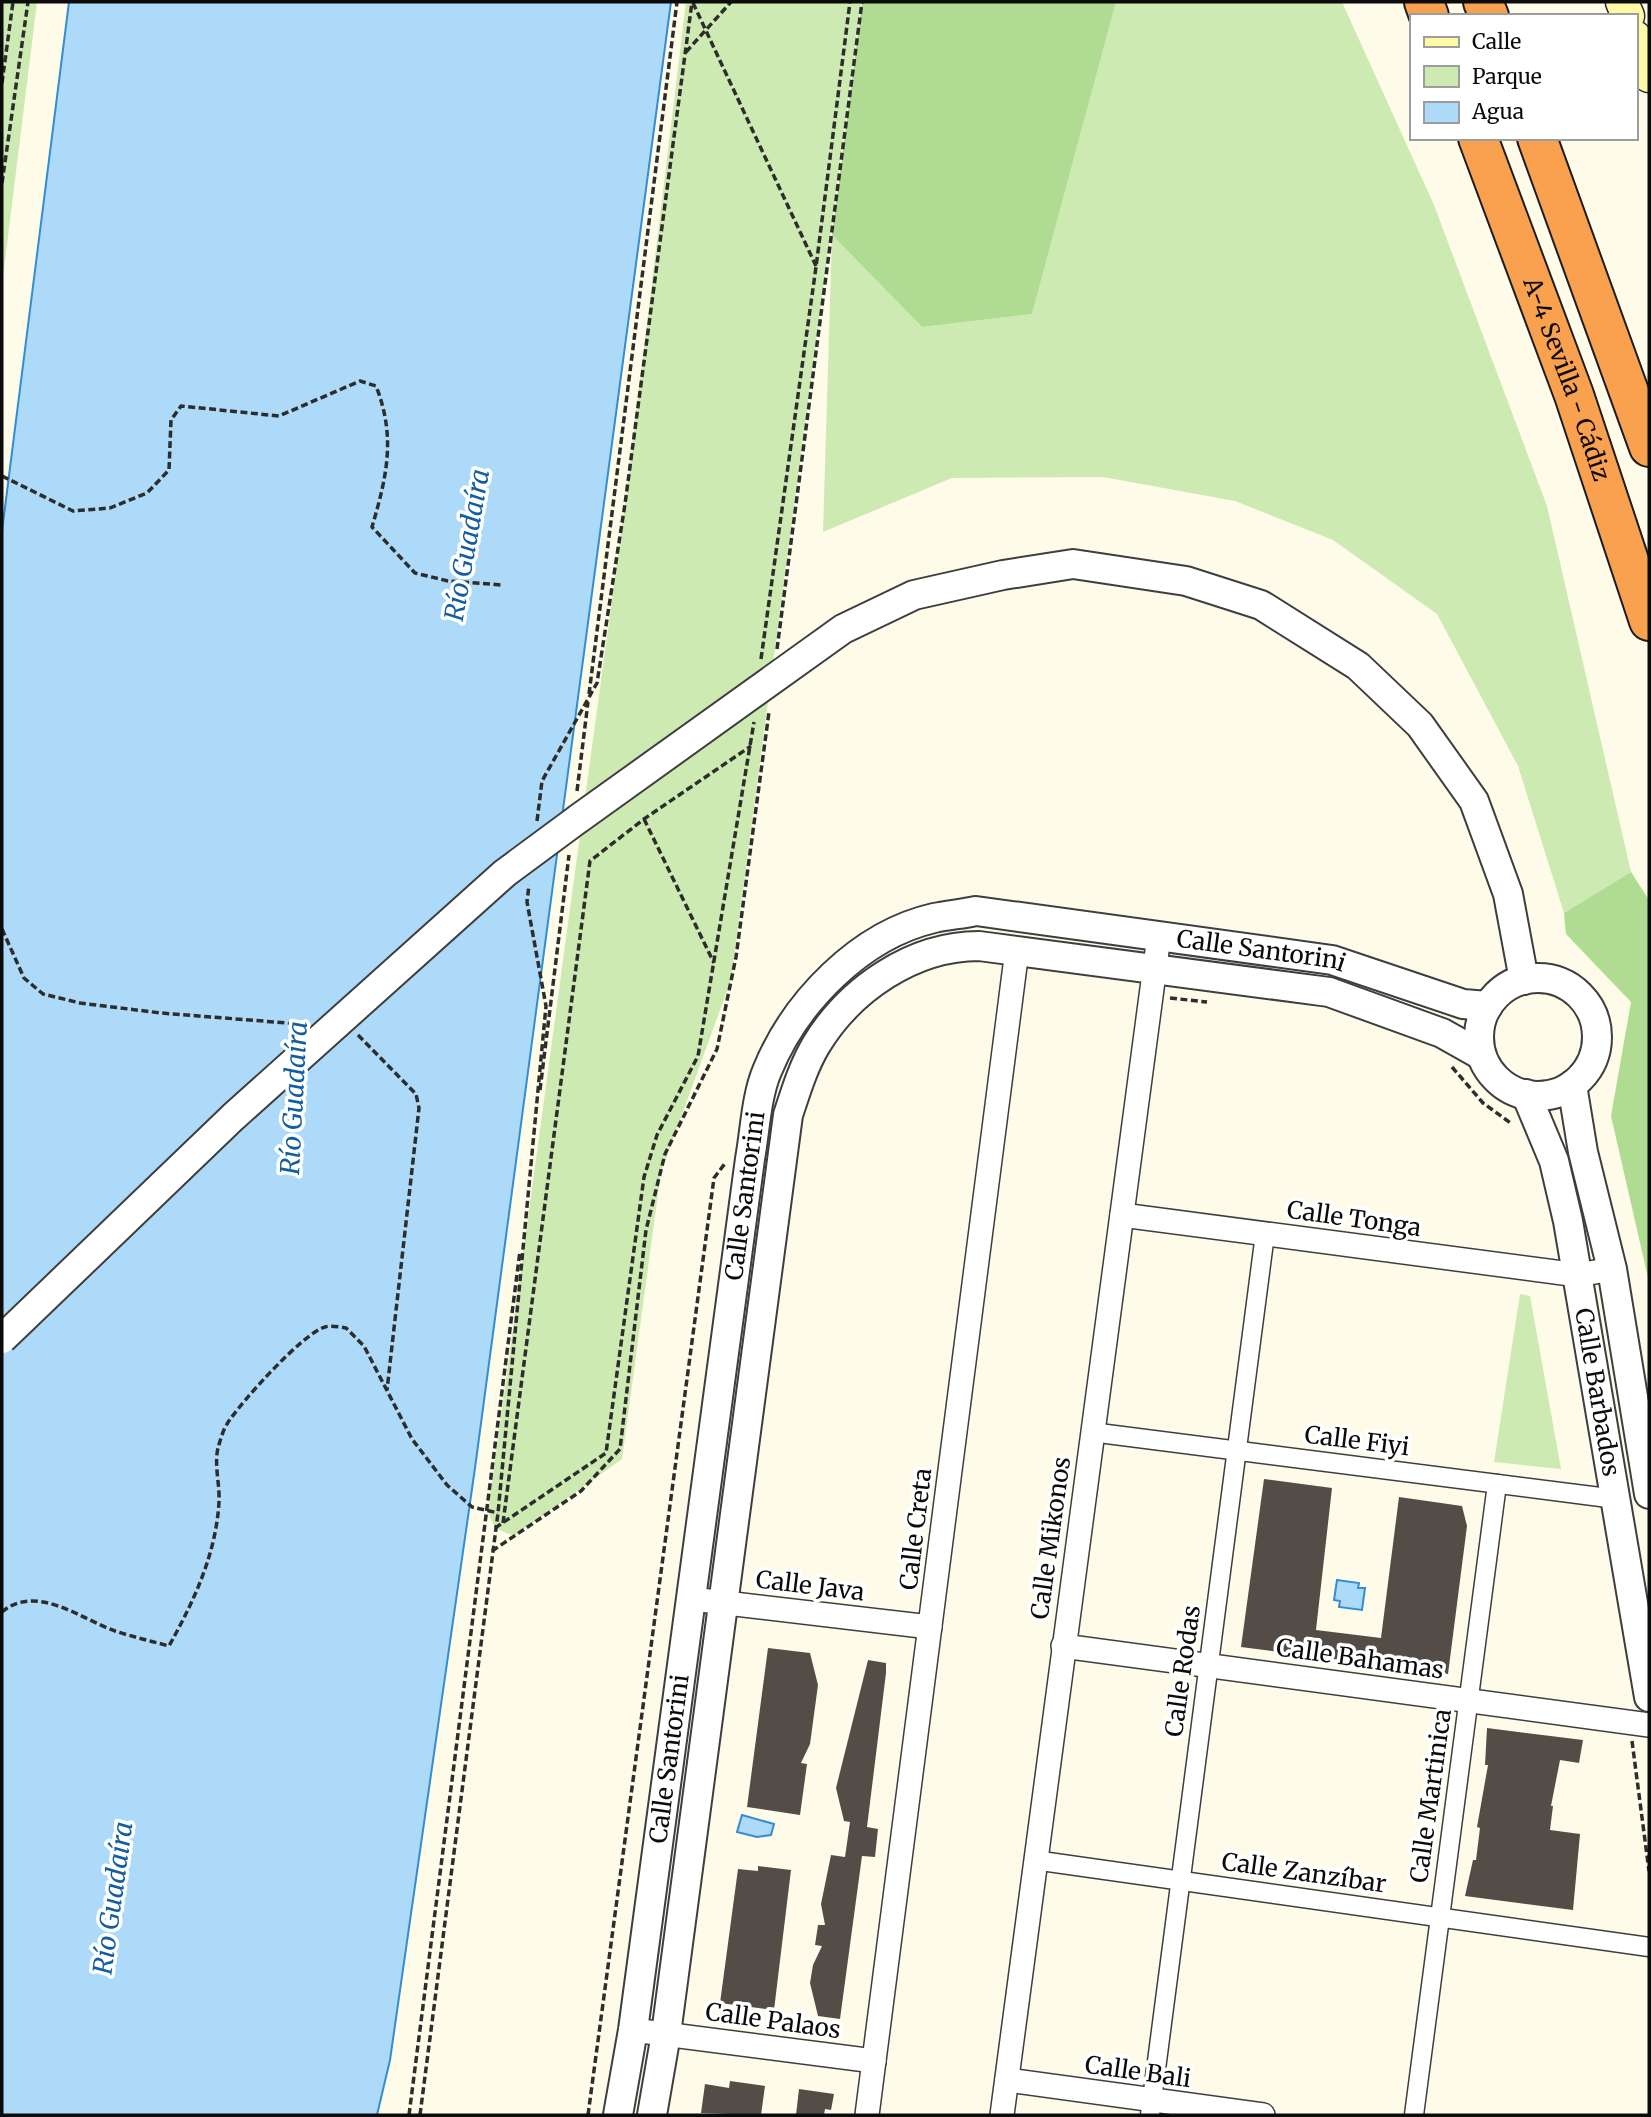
<svg xmlns="http://www.w3.org/2000/svg" width="1651" height="2117" font-family="Merriweather,serif">
<rect width="100%" height="100%" fill="#fffbe9"/>
<!-- green -->
<g fill="#ceeab3">
<path d="M2 2H37L2 285Z"/>
<path d="M686 2H861L731 980 661 1172 622 1459 514 1536 495 1528 488 1512 625 504Z"/>
<path d="M1116 2H1342L1434 205 1547 506 1631 872 1564 913 1518 766 1437 614 1333 540 1235 501 1103 477 952 478 823 532 832 235 922 327 1032 314Z"/>
<path d="M1520 1294 1530 1296 1561 1469 1494 1462Z"/>
</g>
<!-- forest -->
<g fill="#b0db92">
<path d="M862 2H1116L1032 314 922 327 832 235Z"/>
<path d="M1631 872 1649 900V1282L1611 1116 1631 1002 1566 934 1564 913Z"/>
</g>
<!-- water -->
<g fill="#addaf8" stroke="#328dd1" stroke-width="2">
<path d="M69 2H671L475 1468 390 2060 377 2115H2V531Z"/>
<path d="M1337 1580 1359 1583 1358 1588H1365L1362 1610 1339 1607 1340 1601 1334 1600Z"/>
<path d="M742 1815 774 1824 771 1835 757 1837 737 1832Z"/>
</g>
<!-- building -->
<g fill="#544d47">
<path d="M1264 1479 1332 1488 1316 1630 1381 1638 1399 1497 1462 1506 1467 1526 1448 1674 1241 1647Z"/>
<path d="M768 1648 810 1653 818 1685 810 1744 801 1763 807 1764 800 1815 747 1807Z"/>
<path d="M868 1660 886 1663V1673L867 1827 878 1829 875 1857 862 1856 840 2019 818 2016 810 1983 813 1965 822 1946 815 1945 818 1925H825L821 1904 831 1855 845 1857 850 1822 844 1821 836 1788Z"/>
<path d="M1487 1728 1583 1740 1579 1763 1560 1760 1551 1806H1553L1550 1830 1580 1834 1573 1910 1465 1896 1473 1860H1476L1480 1828 1477 1827 1488 1765H1485Z"/>
<path d="M758 1866 791 1870 774 2010 720 2003 738 1869 758 1871Z"/>
<path d="M730 2081 765 2086 761 2115 701 2113 705 2084 729 2088Z"/>
<path d="M799 2089 834 2094 831 2110 825 2109 824 2115H796Z"/>
</g>
<g fill="none" stroke-linecap="round" stroke-linejoin="round">
<!-- pedestrian casing -->
<g stroke="#3e3e3e" stroke-width="21">
<g id="pedestrian">
<path d="M1091 1432 1616 1499"/>
<path d="M1034 1860 1649 1947"/>
<path d="M1150 2115 1265 1234"/>
<path d="M1414 2115 1497 1484"/>
</g>
</g>
<!-- minor casing -->
<g stroke="#3e3e3e" stroke-width="26">
<g id="minor">
<path d="M1122 1215 1578 1275 1612 1269"/>
<path d="M692 1599 930 1627"/>
<path d="M1063 1646 1649 1725"/>
<path d="M633 2030 874 2061"/>
<path d="M1007 2080 1263 2115"/>
<path d="M867 2115 1017 950"/>
<path d="M1002 2115 1159 936"/>
</g>
</g>
<!-- tertiary casing -->
<g stroke="#3e3e3e" stroke-width="32">
<g id="tertiary">
<path d="M578 819 843 629 914 595 1003 575 1073 564 1186 581 1261 605 1358 666 1420 725 1474 801 1508 894 1524 980"/>
<circle cx="1538" cy="1037" r="59"/>
<path d="M1572 1085 1583 1152 1612 1269 1649 1494"/>
<path id="s1" d="M1526 1094 1554 1161 1568 1221 1649 1697"/>
<path id="s2" d="M618 2115 633 2030 750 1159C755 1132 756 1097 767 1071 795 1002 860 935 934 918 948 915 962 914 976 911L1332 960 1463 1004 1488 1006"/>
<path d="M652 2115 666 2034 788 1115C796 1091 803 1067 816 1045 850 989 913 946 979 946L1329 992 1442 1033 1481 1055"/>
</g>
</g>
<!-- secondary casing -->
<g stroke="#2d2d2d" stroke-width="35">
<g id="secondary">
<path d="M1622 2 1628 16"/>
<path d="M1635 37 1649 76"/>
</g>
</g>
<!-- motorway casing -->
<g stroke="#1c1c1c" stroke-width="42">
<g id="motorway">
<path d="M1424 2 1429 16"/>
<path d="M1483 2 1489 16"/>
<path id="s3" d="M1478 138 1574 395 1649 621"/>
<path d="M1537 138 1649 447"/>
</g>
</g>
<!-- path -->
<g stroke="#2d2d2d" stroke-width="3.5" stroke-dasharray="7 3.5" stroke-linecap="butt">
<path d="M693 3 816 266"/>
<path d="M686 52 731 2"/>
<path d="M2 83 13 2"/>
<path d="M2 183 28 2"/>
<path d="M2 476 73 511 110 508 147 493 169 470 171 420 181 406 279 416 360 381 376 386C396 437 387 476 372 527L415 573 448 581 502 585"/>
<path d="M777 649 862 2"/>
<path d="M761 659 816 267 850 2"/>
<path d="M589 694 677 2"/>
<path d="M577 791 588 702"/>
<path d="M644 819 714 963"/>
<path d="M537 821 542 781 597 683 625 504 692 2"/>
<path d="M2 929 24 978 43 994 80 1003 161 1013 300 1024"/>
<path d="M1170 998 1207 1002"/>
<path d="M358 1035 416 1094 419 1108 387 1390"/>
<path d="M1452 1067 1483 1103 1512 1124"/>
<path d="M540 1090 569 855"/>
<path d="M503 1523 590 861 644 819 751 746"/>
<path d="M495 1528 606 1453 644 1177 657 1135 698 1056 754 722"/>
<path d="M492 1551 581 1491 620 1449 646 1230 665 1154 717 1049 736 957 769 712"/>
<path d="M2 1612C36 1583 81 1619 115 1631 133 1637 151 1641 169 1646 194 1601 216 1554 219 1502 220 1485 214 1465 218 1448 220 1441 223 1430 227 1424 240 1403 303 1333 325 1327 331 1325 340 1327 346 1328L364 1346 412 1439 447 1485 472 1507 498 1513"/>
<path d="M1632 1741 1649 1871"/>
<path d="M409 2115 520 1251"/>
<path d="M420 2115 498 1513 546 1006 527 902 529 885"/>
<path d="M588 2115 714 1178 726 1162"/>
</g>
<!-- pedestrian -->
<use href="#pedestrian" stroke="#fff" stroke-width="18"/>
<!-- minor -->
<use href="#minor" stroke="#fff" stroke-width="23"/>
<!-- tertiary -->
<use href="#tertiary" stroke="#fff" stroke-width="28"/>
<!-- secondary -->
<use href="#secondary" stroke="#fff8a4" stroke-width="32"/>
<!-- motorway -->
<use href="#motorway" stroke="#f9a14e" stroke-width="38"/>
<!-- tertiary-bridge casing -->
<g stroke="#3e3e3e" stroke-width="32" stroke-linecap="butt">
<path id="tertiary-bridge" d="M2 1339 233 1117 505 873 578 819"/>
</g>
<!-- tertiary-bridge -->
<use href="#tertiary-bridge" stroke="#fff" stroke-width="28"/>
</g>
<g text-anchor="middle" stroke-width="7" stroke-linejoin="round" paint-order="stroke">
<!-- street labels -->
<g font-size="24" fill="#0b0b0b" stroke="#fff">
<text dy="8" stroke="none"><textPath href="#s3" startOffset="257">A-4 Sevilla - Cádiz</textPath></text>
<text dy="8" stroke="none"><textPath href="#s2" startOffset="1620">Calle Santorini</textPath></text>
<text dy="8" stroke="none"><textPath href="#s2" startOffset="928">Calle Santorini</textPath></text>
<text transform="translate(1354 1219) rotate(8)" y="8">Calle Tonga</text>
<text dy="8" stroke="none"><textPath href="#s1" startOffset="308">Calle Barbados</textPath></text>
<text transform="translate(1357 1441) rotate(7)" y="8">Calle Fiyi</text>
<text transform="translate(916 1529) rotate(-83)" y="8">Calle Creta</text>
<text transform="translate(1051 1538) rotate(-82)" y="8">Calle Mikonos</text>
<text transform="translate(810 1586) rotate(7)" y="8">Calle Java</text>
<text transform="translate(1360 1659) rotate(8)" y="8">Calle Bahamas</text>
<text transform="translate(1183 1671) rotate(-82)" y="8">Calle Rodas</text>
<text dy="8" stroke="none"><textPath href="#s2" startOffset="360">Calle Santorini</textPath></text>
<text transform="translate(1431 1796) rotate(-82)" y="8">Calle Martinica</text>
<text transform="translate(1304 1873) rotate(8)" y="8">Calle Zanzíbar</text>
<text transform="translate(773 2021) rotate(8)" y="8">Calle Palaos</text>
<text transform="translate(1138 2072) rotate(8)" y="8">Calle Bali</text>
</g>
<!-- water labels -->
<g font-size="26" font-style="italic" fill="#125ea0" stroke="#fff">
<text transform="translate(467 545) rotate(-80)" y="9">Río Guadaíra</text>
<text transform="translate(294 1098) rotate(-87)" y="9">Río Guadaíra</text>
<text transform="translate(113 1898) rotate(-82)" y="9">Río Guadaíra</text>
</g>
</g>
<!-- border -->
<rect width="1651" height="2117" fill="none" stroke="#0b0b0b" stroke-width="7"/>
<!-- legend -->
<rect x="1410" y="14" width="228" height="126" fill="#ffffff" stroke="#9d9d9d" stroke-width="2"/>
<rect x="1424" y="37" width="35" height="10" fill="#fff8a4" stroke="#9d9d9d" stroke-width="2"/>
<text x="1472" y="49" font-size="21" fill="#0b0b0b">Calle</text>
<rect x="1424" y="66" width="35" height="21" fill="#ceeab3" stroke="#9d9d9d" stroke-width="2"/>
<text x="1472" y="84" font-size="21" fill="#0b0b0b">Parque</text>
<rect x="1424" y="102" width="35" height="21" fill="#addaf8" stroke="#9d9d9d" stroke-width="2"/>
<text x="1472" y="119" font-size="21" fill="#0b0b0b">Agua</text>
</svg>
